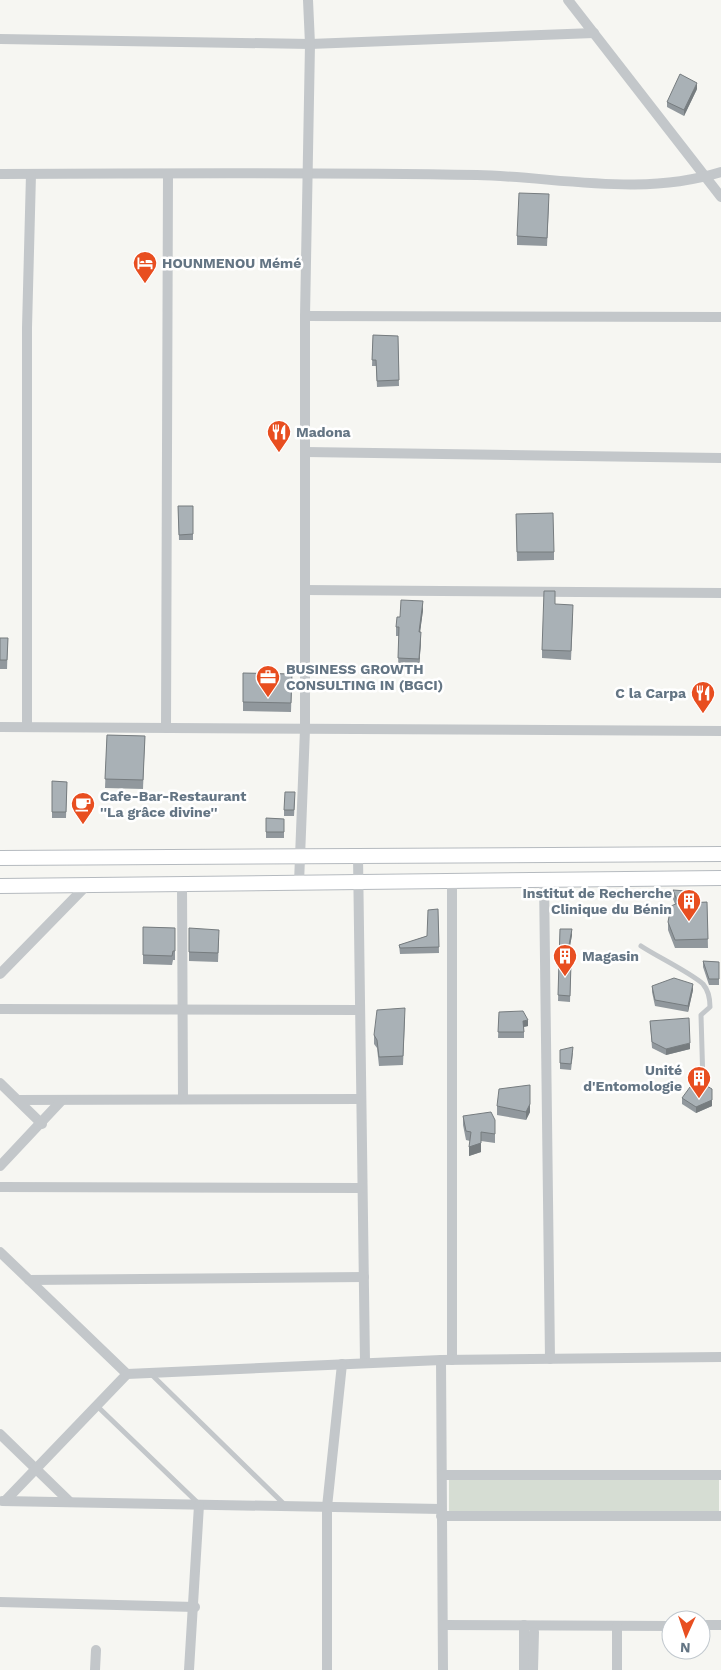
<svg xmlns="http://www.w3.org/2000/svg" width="721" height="1670" font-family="'Work Sans',sans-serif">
<rect width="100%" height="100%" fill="#f6f6f2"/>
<!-- green -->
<rect fill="#d6ddd3" x="449" y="1479" width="270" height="33"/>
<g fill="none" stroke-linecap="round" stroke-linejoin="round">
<!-- secondary casing -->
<g stroke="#b5babf" stroke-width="16">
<g id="secondary">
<path d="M0 858 721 854"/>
<path d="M0 886 721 878"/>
</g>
</g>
<!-- lane -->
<g stroke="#c3c7ca" stroke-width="5">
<path d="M641 946C656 956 691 973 703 984 709 991 710 998 710 1007L701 1015 703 1084"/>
<path d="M151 1374 284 1504"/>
<path d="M97 1406 199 1504"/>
</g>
<!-- street -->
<g stroke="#c3c7ca" stroke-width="10">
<path d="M568 0 721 197"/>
<path d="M0 39 310 44 594 33"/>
<path d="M0 174C159 173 318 172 477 175 558 177 641 197 721 172"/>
<path d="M305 316 721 317"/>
<path d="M306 452 721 458"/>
<path d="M305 590 721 593"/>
<path d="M0 727 721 731"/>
<path d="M27 727V328L31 174"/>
<path d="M166 728 168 174"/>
<path d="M358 856 365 1363"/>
<path d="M544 880 550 1359"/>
<path d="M452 881V1360"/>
<path d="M299 883 305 729V316L310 44 308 0"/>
<path d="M182 884 183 1099"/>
<path d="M0 974 87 885"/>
<path d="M0 1009 360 1010"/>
<path d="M0 1083 42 1124"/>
<path d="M18 1100 361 1099"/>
<path d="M0 1166 62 1100"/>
<path d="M0 1187 362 1188"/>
<path d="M0 1252 127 1374"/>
<path d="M29 1280 364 1277"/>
<path d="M441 1360 443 1670"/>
<path d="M0 1434 70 1502"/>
<path d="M442 1475H721"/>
<path d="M2 1501 441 1509"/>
<path d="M5 1501 127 1374 441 1360 721 1357"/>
<path d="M441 1516H721"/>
<path d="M0 1602 195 1607"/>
<path d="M443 1625 671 1626"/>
<path d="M701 1625H721"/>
<path d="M95 1670 96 1650"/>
<path d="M189 1670 199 1505"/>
<path d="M327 1670V1507L342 1364"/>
<path d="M524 1670V1625"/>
<path d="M533 1670 534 1632"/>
<path d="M617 1670V1626"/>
</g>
<!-- secondary -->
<use href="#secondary" stroke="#fff" stroke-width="14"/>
</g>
<!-- wall -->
<g fill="#91989d">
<path d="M697 89 684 116 667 107V102Z"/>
<path d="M549 203 547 246 517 245V236Z"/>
<path d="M373 335 398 336 399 386 377 387 376 366H372Z"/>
<path d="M178 506H193V540H179Z"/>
<path d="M516 514 554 552V560L517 561Z"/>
<path d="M555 604 573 614 571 660 542 658V650Z"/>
<path d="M423 610 420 632 421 641 419 668 398 667 399 636H396V627L400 617Z"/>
<path d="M0 638H8L7 669H0Z"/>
<path d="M243 673 292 674 291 712 243 711Z"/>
<path d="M107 735 145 736 143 789 105 788Z"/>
<path d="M52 781 67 782 66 818H52Z"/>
<path d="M295 798 294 816H284V810Z"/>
<path d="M266 818 284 819V838H266Z"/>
<path d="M673 890 688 903 707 902 708 948H675L668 930V922L675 904 673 899Z"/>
<path d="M438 909 439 953 400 954 399 945 427 936Z"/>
<path d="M143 927 175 928V960H173L172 965 143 964Z"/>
<path d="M189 928 219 938 218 962 189 961Z"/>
<path d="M560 929 572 935 567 962 571 963 570 1002 558 1001Z"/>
<path d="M703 961 719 962V985H709L703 967Z"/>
<path d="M652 986 693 990 688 1012 655 1006 652 992Z"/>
<path d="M499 1012 528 1026 524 1027V1038H498Z"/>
<path d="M405 1017 403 1065 379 1066 377 1048 374 1044V1035Z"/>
<path d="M650 1021 690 1049 666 1055 652 1048Z"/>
<path d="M560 1050 573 1053 571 1070 560 1069Z"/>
<path d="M682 1098 712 1106 696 1113 682 1104Z"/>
<path d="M497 1106 530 1112 526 1120 497 1115Z"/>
<path d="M463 1116 495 1129V1143L481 1141V1152L469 1156 470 1141 466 1140 463 1125Z"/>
</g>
<!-- shaded-wall -->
<g fill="#767c7f">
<path d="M697 83V89L684 116V110Z"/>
<path d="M423 601V610L419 640V632Z"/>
<path d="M421 632V641L419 668V659Z"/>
<path d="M572 929V935L566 967V961Z"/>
<path d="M693 984V990L688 1012V1006Z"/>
<path d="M528 1020V1026L523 1027V1021Z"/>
<path d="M690 1043V1049L666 1055V1049Z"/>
<path d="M530 1085V1112L526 1120V1112Z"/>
<path d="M712 1089V1106L696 1113V1107Z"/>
<path d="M481 1132V1152L469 1156V1147Z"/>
</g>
<!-- building -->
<g fill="#a9b1b6" stroke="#767c7f">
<path d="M680 74 697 83 684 110 667 102Z"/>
<path d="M519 193 549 194 547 238 517 236Z"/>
<path d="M373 335 398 336 399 380 377 381 376 360H372Z"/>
<path d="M178 506H193V534L179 535Z"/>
<path d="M553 513 554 552H517L516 514Z"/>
<path d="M544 591H555V604L573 605 571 651 542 650Z"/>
<path d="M401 600 423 601 419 632H421L419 659 398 658 399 627H396L397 617H400Z"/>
<path d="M0 638H8L7 660H0Z"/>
<path d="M243 673 292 674 291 703 243 702Z"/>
<path d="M107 735 145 736 143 780 105 779Z"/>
<path d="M52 781 67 782 66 812H52Z"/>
<path d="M285 792H295L294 810H284Z"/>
<path d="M266 818 284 819V832H266Z"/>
<path d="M673 890 686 891 688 903 707 902 708 939 675 940 668 922 671 906 678 903Z"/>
<path d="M438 909 439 947 400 948 399 945 427 936 428 910Z"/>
<path d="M143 927 175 928V951H173L172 956 143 955Z"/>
<path d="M189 928 219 930 218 953 189 952Z"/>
<path d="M560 929H572L566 961 571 963 570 996 558 995Z"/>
<path d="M703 961 719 962V979H709Z"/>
<path d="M674 978 693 984 688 1006 655 1000 652 986Z"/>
<path d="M405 1008 403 1056 379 1057 377 1040 374 1035 377 1010Z"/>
<path d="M523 1011 528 1020 523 1021 524 1032H498L499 1012Z"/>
<path d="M689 1018 690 1043 666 1049 652 1042 650 1021Z"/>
<path d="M573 1047 571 1064 560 1063V1050Z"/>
<path d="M700 1082 712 1089V1100L696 1107 682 1098 690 1087Z"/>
<path d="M530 1085V1104L526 1112 497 1106 499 1089Z"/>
<path d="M491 1112 495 1120V1134L481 1132V1143L469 1147 471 1132 466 1131 463 1116Z"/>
</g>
<!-- icons -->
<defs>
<g id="hotel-pin" transform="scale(1.25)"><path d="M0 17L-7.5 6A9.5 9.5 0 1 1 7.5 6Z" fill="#e84e20" stroke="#fff"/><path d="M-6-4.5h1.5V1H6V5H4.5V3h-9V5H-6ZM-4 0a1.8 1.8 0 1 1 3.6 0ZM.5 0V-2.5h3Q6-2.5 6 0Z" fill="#fff"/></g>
<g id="restaurant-pin" transform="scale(1.25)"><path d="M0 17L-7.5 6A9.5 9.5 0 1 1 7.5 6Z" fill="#e84e20" stroke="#fff"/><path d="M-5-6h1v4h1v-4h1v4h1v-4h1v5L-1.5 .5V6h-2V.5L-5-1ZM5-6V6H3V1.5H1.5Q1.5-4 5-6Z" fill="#fff"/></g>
<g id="office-pin" transform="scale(1.25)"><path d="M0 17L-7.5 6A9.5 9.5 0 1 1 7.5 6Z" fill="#e84e20" stroke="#fff"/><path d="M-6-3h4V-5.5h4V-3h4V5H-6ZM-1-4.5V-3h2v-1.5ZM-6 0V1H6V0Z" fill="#fff"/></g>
<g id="cafe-pin" transform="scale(1.25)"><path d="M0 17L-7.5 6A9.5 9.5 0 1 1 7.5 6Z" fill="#e84e20" stroke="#fff"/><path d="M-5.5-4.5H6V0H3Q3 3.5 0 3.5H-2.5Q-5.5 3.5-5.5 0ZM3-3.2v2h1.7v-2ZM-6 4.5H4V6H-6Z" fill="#fff"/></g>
<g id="building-pin" transform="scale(1.25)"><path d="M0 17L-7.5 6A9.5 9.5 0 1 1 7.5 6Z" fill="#e84e20" stroke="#fff"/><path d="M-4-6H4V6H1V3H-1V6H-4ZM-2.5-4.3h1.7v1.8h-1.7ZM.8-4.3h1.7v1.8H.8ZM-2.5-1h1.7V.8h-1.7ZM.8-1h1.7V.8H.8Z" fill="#fff"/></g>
</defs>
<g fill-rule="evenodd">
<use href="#hotel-pin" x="145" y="263"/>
<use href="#restaurant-pin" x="279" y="432"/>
<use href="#office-pin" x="268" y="677"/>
<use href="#restaurant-pin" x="703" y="693"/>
<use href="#cafe-pin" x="83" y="804"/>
<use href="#building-pin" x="689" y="901"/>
<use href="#building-pin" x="565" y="956"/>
<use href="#building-pin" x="699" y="1078"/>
</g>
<g text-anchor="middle" stroke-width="5" stroke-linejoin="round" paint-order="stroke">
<!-- poi labels -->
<g font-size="14" font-weight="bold" fill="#647584" stroke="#fff" text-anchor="start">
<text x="162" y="268">HOUNMENOU Mémé</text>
<text x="296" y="437">Madona</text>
<text x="286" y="674">BUSINESS GROWTH<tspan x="286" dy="16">CONSULTING IN (BGCI)</tspan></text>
<text x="686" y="698" text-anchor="end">C la Carpa</text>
<text x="100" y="801">Cafe-Bar-Restaurant<tspan x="100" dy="16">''La grâce divine''</tspan></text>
<text x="672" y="898" text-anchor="end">Institut de Recherche<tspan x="672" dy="16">Clinique du Bénin</tspan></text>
<text x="582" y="961">Magasin</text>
<text x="682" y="1075" text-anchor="end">Unité<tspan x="682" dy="16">d'Entomologie</tspan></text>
</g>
</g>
<!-- north arrow -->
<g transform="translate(686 1635) rotate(183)"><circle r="24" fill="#ffffff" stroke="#c1c8ce"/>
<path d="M0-4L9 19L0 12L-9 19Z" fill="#e84e20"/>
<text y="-8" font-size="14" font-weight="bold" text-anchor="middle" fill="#647584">N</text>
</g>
</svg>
